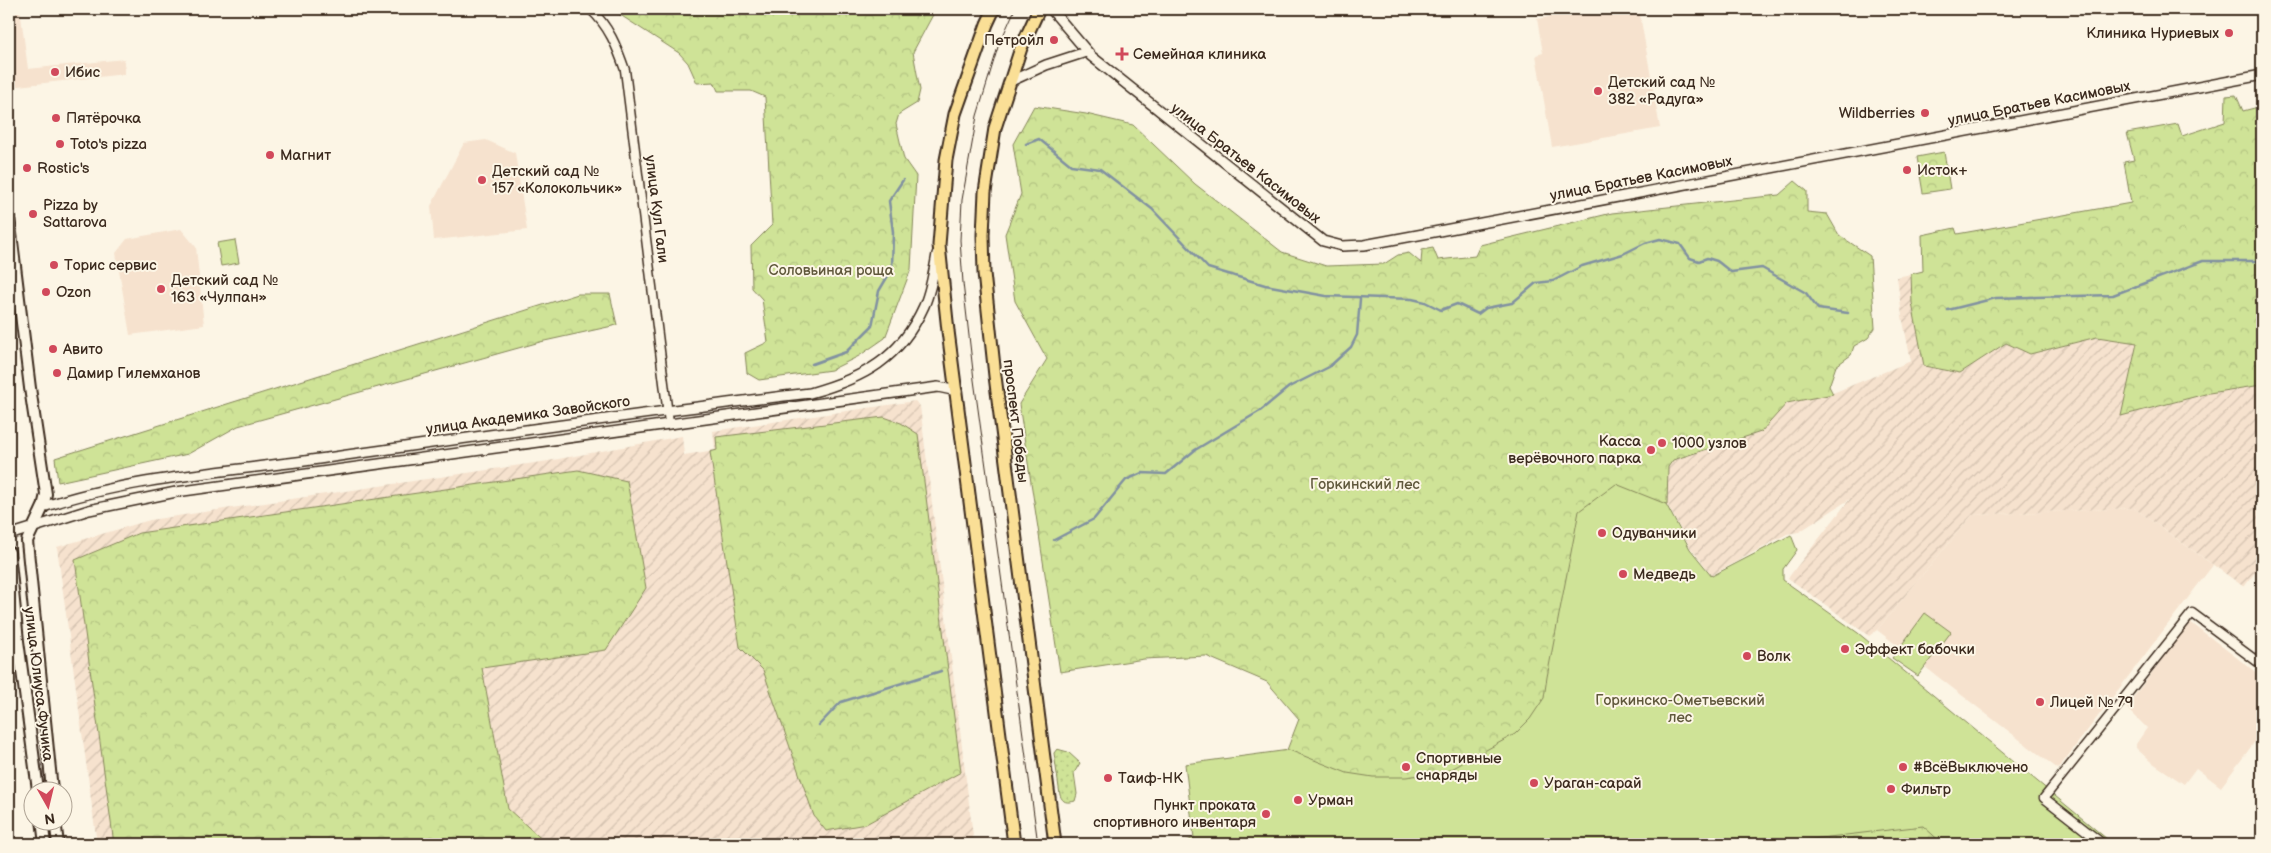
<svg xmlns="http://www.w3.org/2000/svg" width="2271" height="853" font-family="'Balsamiq Sans',sans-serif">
<defs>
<pattern id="industrial-furrows" width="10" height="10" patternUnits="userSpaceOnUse" patternTransform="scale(1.25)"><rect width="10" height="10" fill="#f6e2ce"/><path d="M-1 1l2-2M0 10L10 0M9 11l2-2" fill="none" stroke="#d4c2b0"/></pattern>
<pattern id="grass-dots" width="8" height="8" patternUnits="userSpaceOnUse" patternTransform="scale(1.25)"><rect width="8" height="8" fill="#cfe397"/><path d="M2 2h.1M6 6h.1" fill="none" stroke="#b3c382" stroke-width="1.8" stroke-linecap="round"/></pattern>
<pattern id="forest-crowns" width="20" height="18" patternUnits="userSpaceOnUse" patternTransform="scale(1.25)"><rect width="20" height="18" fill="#cfe397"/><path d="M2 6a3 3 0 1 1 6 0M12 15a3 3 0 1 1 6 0" fill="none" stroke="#b3c382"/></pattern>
</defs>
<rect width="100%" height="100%" fill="#fcf5e5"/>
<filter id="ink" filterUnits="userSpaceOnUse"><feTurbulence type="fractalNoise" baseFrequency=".02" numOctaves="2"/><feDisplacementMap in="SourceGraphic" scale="10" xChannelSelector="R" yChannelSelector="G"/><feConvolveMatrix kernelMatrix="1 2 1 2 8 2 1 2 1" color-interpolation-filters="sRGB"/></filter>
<g filter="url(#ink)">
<!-- built -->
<g fill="#f6e2ce">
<path d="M9 9H20L28 69 124 59 125 74 9 87Z"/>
<path d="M1592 9H1639L1660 128 1552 147 1536 55 1543 53 1537 19Z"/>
<path d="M486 140 515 153 527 230 434 240 431 206 464 143Z"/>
<path d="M181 229 196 247 204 325 130 335 116 253 127 239Z"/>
<path d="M2134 508 2213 565 2058 769 1877 630 1972 515Z"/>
<path d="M2190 622 2262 677V732L2221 787 2196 768 2184 784 2150 761 2136 748V744L2147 728 2126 707Z"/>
</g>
<!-- industrial -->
<g fill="url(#industrial-furrows)">
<path d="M1911 274 1912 303 1924 366 1960 373 2006 343 2030 354 2097 337 2137 343 2121 416 2209 393 2262 385V563L2244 587 2134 508 1972 515 1877 630 1869 636 1788 578 1850 499 1799 532 1787 534 1712 575 1690 547 1667 504 1668 467 1673 460 1761 432 1787 403 1833 393 1911 361 1902 316 1897 277Z"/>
<path d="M915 401 920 406 974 844H97L57 547 150 520 548 461 682 436 684 455 715 450 713 431Z"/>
</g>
<!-- grass -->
<path fill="url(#grass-dots)" stroke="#85865a" d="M1057 749 1068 752 1080 763 1074 773 1077 794 1075 801C1067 803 1063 803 1060 795L1054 753Z"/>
<!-- forest -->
<g fill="url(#forest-crowns)" stroke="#85865a">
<path d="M611 9H936L913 52 920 90 917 103 899 114 896 124 904 159 916 176 911 269 885 338 859 356 831 370 759 380 747 373 745 353 768 342 762 299 752 288 751 246 772 225 765 97 751 91H718L714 82 697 83 688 63 679 53Z"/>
<path d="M2236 95 2243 111 2262 106V385L2209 393 2121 416 2137 343 2097 337 2030 354 2006 343 1960 373 1924 366 1912 303 1911 274 1923 271 1922 235 1955 228 1957 234 2131 203 2124 162 2134 160 2127 133 2178 124 2182 136 2225 122 2226 96Z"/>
<path d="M1034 106 1086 114 1133 125 1195 184 1282 252 1326 266 1384 264 1398 255 1409 253 1421 263 1422 250 1433 248 1438 260 1475 256 1480 245 1612 213 1779 195 1795 181 1807 191V212L1827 214 1839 235 1870 256 1875 328 1868 338 1854 346 1851 355 1836 366 1829 386 1833 394 1787 403 1761 432 1673 460 1668 467 1667 504 1643 502 1547 698 1532 720 1513 737 1451 772 1406 780 1323 782 1287 750 1299 719 1267 682 1206 656 1144 659 1060 672 1019 404 1047 359 1015 301 1005 234 1021 194 1013 144Z"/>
<path d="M1944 152 1950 189 1923 193 1917 157Z"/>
<path d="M578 294H610L617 325 540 342 238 426 188 454 58 482 55 458Z"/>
<path d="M884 417 901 423 918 434 961 772 866 824 826 831 814 816 763 670 740 647 710 452 717 450 716 437Z"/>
<path d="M578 470 627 481 646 588 606 650 482 668 508 809 547 844H114L75 560 139 533Z"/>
<path d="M1925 823 1947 844H1484Z"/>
</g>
<!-- park -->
<g fill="#cfe397" stroke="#85865a">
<path d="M235 240 239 263 221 266 217 243Z"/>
<path d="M1616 484 1666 504 1690 549 1712 576 1791 535 1797 550 1783 569V580L1858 633 2113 844H1943L1923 826 1769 844H1180L1194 838 1185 764 1289 750 1347 773 1373 777H1406L1448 771 1515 734 1530 719 1544 698 1547 677 1579 511Z"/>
<path d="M1925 613 1951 632 1918 676 1892 658Z"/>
</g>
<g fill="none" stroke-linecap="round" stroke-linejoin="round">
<!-- stream -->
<g stroke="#8191a1" stroke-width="2.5">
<path d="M1026 144 1039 139 1071 165 1100 169 1152 209 1208 268 1265 285 1326 296 1412 299 1425 302 1441 310 1457 304 1478 314 1486 308 1512 303 1536 283 1553 281 1582 266 1623 254 1645 243 1660 239 1680 244 1690 258 1699 261 1707 258 1717 261 1731 272 1762 268 1806 293 1818 309 1848 313"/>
<path d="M1948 310 1996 298 2113 295 2203 261H2262"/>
<path d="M812 364 846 352 872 326 879 291 892 269 893 232 889 201 903 180"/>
<path d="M1054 540 1094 519 1126 480 1142 473 1166 474 1195 450 1260 411 1289 387 1329 367 1351 347 1357 335 1360 299"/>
<path d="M819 725 841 702 941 671"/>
</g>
<!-- minor casing -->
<g stroke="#3b2a1e" stroke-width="11">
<g id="minor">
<path d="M590 9C609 26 617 47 625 70L669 423"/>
<path d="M2103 844 2044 798 2192 613 2262 665"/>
</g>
</g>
<!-- tertiary casing -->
<g stroke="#3b2a1e" stroke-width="12">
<g id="tertiary">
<path d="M1051 9 1091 56 1323 241 1342 246 1364 245 1418 235 2262 75"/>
<path d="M1009 82 1046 65 1086 52"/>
<path d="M43 507C132 477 227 472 319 459 483 436 646 412 810 393 864 378 900 359 924 306 931 290 934 271 937 254"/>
<path d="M9 535 89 510 176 492 938 387 957 391"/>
</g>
</g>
<!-- secondary casing -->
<g stroke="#3b2a1e" stroke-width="14">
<g id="secondary">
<path d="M9 217 30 388 46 494 43 507 27 541 52 790"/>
<path d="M9 552 18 641 38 790"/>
<path d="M42 820 45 844"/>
<path d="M55 820 58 844"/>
</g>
</g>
<!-- primary casing -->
<g stroke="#3b2a1e" stroke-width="15">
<g id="primary">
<path d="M994 9 987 24 955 114 946 160 939 245 948 331 1014 844"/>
<path d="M1039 9 1021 48 995 128 985 192 983 235 984 273 995 376 1055 844"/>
</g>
</g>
<!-- minor -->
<use href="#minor" stroke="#fcf5e5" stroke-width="8"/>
<!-- tertiary -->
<use href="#tertiary" stroke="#fcf5e5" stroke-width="9"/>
<!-- secondary -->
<use href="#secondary" stroke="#fcf5e5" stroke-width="10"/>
<!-- primary -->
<use href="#primary" stroke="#fadf96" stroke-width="11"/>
<!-- tram -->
<path stroke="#3b2a1e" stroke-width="1" d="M1015 9 998 47 977 116 962 200 960 240 963 283 974 380 1038 844"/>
</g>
</g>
<!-- markers -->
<g fill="#d1495b" stroke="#fcf5e5" stroke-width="2">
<circle cx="2229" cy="33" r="5"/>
<circle cx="1054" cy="40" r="5"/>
<path d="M1119.5 46.5h5v5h5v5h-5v5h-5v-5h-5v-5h5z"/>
<circle cx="55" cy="72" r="5"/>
<circle cx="1598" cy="91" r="5"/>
<circle cx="1925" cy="113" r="5"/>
<circle cx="56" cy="118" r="5"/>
<circle cx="60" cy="144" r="5"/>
<circle cx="270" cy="155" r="5"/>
<circle cx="27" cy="168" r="5"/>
<circle cx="1907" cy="170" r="5"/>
<circle cx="482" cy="180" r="5"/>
<circle cx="33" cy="214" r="5"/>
<circle cx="54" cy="265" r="5"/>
<circle cx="161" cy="289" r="5"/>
<circle cx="46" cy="292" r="5"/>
<circle cx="53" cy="349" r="5"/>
<circle cx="57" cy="373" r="5"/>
<circle cx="1662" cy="443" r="5"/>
<circle cx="1651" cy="450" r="5"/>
<circle cx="1602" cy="533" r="5"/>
<circle cx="1623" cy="574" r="5"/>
<circle cx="1845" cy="649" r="5"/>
<circle cx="1747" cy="656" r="5"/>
<circle cx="2040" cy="702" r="5"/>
<circle cx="1406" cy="767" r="5"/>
<circle cx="1903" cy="767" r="5"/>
<circle cx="1108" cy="778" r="5"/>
<circle cx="1534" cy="783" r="5"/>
<circle cx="1891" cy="789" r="5"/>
<circle cx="1298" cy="800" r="5"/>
<circle cx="1266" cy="814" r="5"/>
</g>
<g text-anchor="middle" stroke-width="4" stroke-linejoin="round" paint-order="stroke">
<!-- poi labels -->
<g font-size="15" fill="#3b2a1e" stroke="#fcf5e5" text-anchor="start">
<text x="2219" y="38" text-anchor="end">Клиника Нуриевых</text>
<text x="1044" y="45" text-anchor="end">Петройл</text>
<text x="1133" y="59">Семейная клиника</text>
<text x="65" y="77">Ибис</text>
<text x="1608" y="87">Детский сад №<tspan x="1608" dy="17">382 «Радуга»</tspan></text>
<text x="1915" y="118" text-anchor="end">Wildberries</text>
<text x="66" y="123">Пятёрочка</text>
<text x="70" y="149">Toto's pizza</text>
<text x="280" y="160">Магнит</text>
<text x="37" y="173">Rostic's</text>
<text x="1917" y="175">Исток+</text>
<text x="492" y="176">Детский сад №<tspan x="492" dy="17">157 «Колокольчик»</tspan></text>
<text x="43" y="210">Pizza by<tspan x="43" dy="17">Sattarova</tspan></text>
<text x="64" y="270">Торис сервис</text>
<text x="171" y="285">Детский сад №<tspan x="171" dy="17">163 «Чулпан»</tspan></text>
<text x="56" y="297">Ozon</text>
<text x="63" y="354">Авито</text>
<text x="67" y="378">Дамир Гилемханов</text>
<text x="1641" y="446" text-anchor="end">Касса<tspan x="1641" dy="17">верёвочного парка</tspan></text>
<text x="1672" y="448">1000 узлов</text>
<text x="1612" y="538">Одуванчики</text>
<text x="1633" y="579">Медведь</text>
<text x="1855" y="654">Эффект бабочки</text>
<text x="1757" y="661">Волк</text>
<text x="2050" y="707">Лицей № 79</text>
<text x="1416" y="763">Спортивные<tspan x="1416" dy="17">снаряды</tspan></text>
<text x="1913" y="772">#ВсёВыключено</text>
<text x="1118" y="783">Таиф-НК</text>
<text x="1544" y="788">Ураган-сарай</text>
<text x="1901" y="794">Фильтр</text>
<text x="1308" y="805">Урман</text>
<text x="1256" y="810" text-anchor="end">Пункт проката<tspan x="1256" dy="17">спортивного инвентаря</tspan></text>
</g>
<!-- street labels -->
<g font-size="15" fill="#3b2a1e" stroke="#fcf5e5">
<text transform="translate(2039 103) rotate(-11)" y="5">улица Братьев Касимовых</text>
<text transform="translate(1246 163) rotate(38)" y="5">улица Братьев Касимовых</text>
<text transform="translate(1641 178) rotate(-11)" y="5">улица Братьев Касимовых</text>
<text transform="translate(657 209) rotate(83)" y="5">улица Кул Гали</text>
<text transform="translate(528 415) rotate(-8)" y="5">улица Академика Завойского</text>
<text transform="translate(1016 421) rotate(83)" y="5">проспект Победы</text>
<text transform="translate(39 684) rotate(83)" y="5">улица Юлиуса Фучика</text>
</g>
<!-- park labels -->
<g font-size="15" fill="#60583c" stroke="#fcf5e5">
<text x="831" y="275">Соловьиная роща</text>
<text x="1365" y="489">Горкинский лес</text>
<text x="1680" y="705">Горкинско-Ометьевский<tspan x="1680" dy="17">лес</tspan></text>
</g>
</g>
<!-- margin -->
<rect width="2271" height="853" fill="none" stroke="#fcf5e5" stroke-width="30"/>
<rect x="15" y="15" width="2241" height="823" fill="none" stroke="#3b2a1e" stroke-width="2" filter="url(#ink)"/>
<!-- north arrow -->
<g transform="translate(48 806) rotate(172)"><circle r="24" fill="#fcf5e5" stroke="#afa495"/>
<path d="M0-4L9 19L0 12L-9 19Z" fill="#d1495b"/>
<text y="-8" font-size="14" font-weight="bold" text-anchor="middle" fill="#3b2a1e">N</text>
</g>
</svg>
